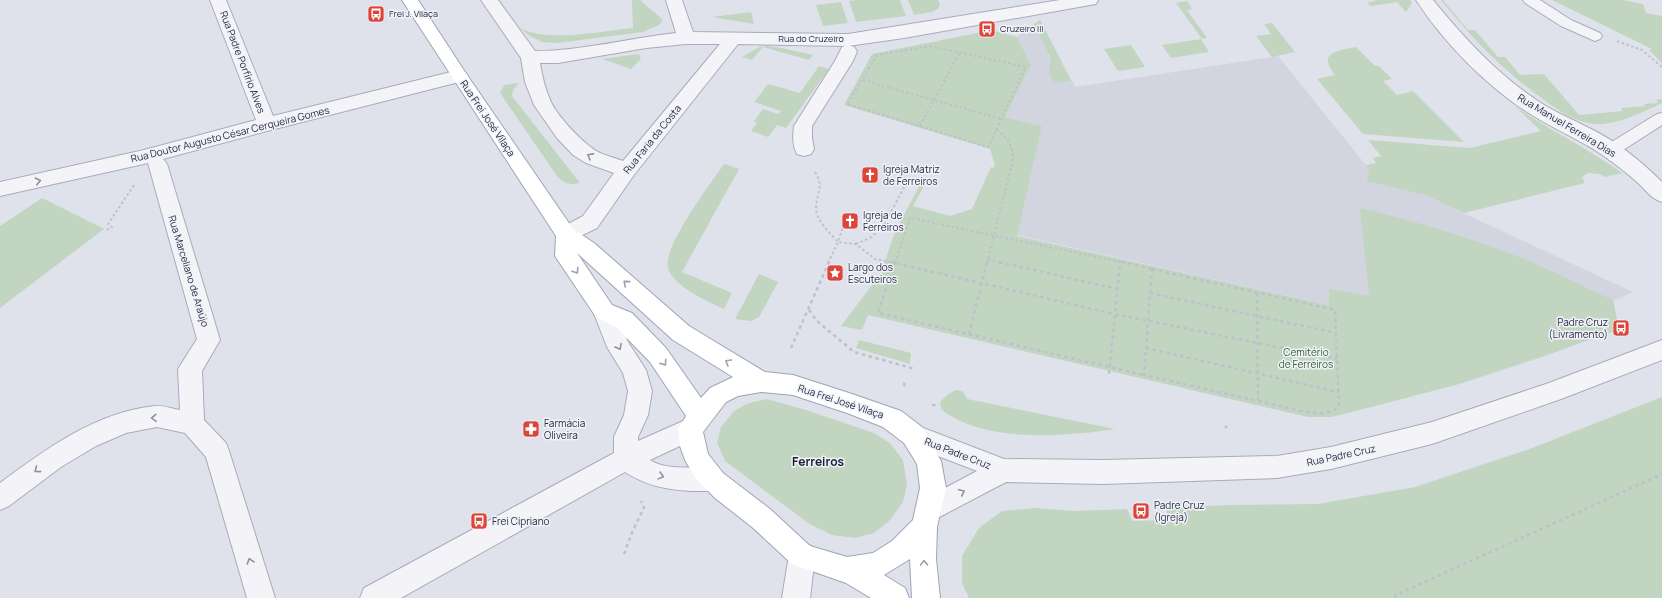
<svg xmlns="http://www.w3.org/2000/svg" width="1662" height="598" font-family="Manrope,sans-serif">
<rect width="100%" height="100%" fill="#e0e2eb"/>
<!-- built -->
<path fill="#d2d4e0" d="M1040 20 1075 87 1278 56 1369 169 1633 292 1613 301 1619 329 1339 307 1017 235 1042 126 1005 117 1031 65 1017 37Z"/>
<!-- green -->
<g fill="#c1d5c1">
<path d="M632 0H640L661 18 662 21 659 25 643 32 557 43 542 42 530 36 520 28C549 43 600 31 633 28Z"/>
<path d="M856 0H900L906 16 856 22 849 1Z"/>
<path d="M908 0H938L940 5 938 9 932 12 914 15Z"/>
<path d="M1377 0H1410L1412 3 1406 12 1397 2 1371 6 1367 3Z"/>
<path d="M1441 0H1443L1468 30H1475L1498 57H1505L1520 75 1544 74 1579 115 1623 111 1621 108 1645 106 1644 104 1658 103 1656 100 1662 99V103C1642 112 1618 125 1595 124 1572 122 1554 107 1536 94 1497 64 1472 38 1441 0Z"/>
<path d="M1552 0H1622L1643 4 1646 13 1662 16V63L1649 50 1652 49Z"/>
<path d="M1187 1 1192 9 1187 10 1207 38 1202 39 1176 3Z"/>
<path d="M841 2 848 23 823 26 816 5Z"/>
<path d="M751 12 754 24 712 17Z"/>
<path d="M1040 20 1071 81 1054 83 1049 72 1051 58 1034 24Z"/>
<path d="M1272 23 1295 52 1272 57 1256 36 1271 34 1264 24Z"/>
<path d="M987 31 999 32 1017 37 1031 65 1005 117 1042 126 1017 236 1329 305V289L1369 296 1360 208C1416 221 1471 238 1524 259 1554 271 1583 287 1613 300L1619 329 1545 356 1456 385 1344 414 1331 417H1308L868 315 862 330 841 326 881 273 895 232 923 179 927 180 913 206 950 216 972 209 991 167 994 168 995 165 990 149 844 105 872 54Z"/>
<path d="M1201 39 1209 52 1171 58 1162 45Z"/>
<path d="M1131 45 1145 67 1118 71 1104 49Z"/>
<path d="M767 46 782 48 813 55 809 60 763 47 752 60 742 57 759 47Z"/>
<path d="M1356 47 1375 66H1379L1392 79 1383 81 1397 95 1413 91 1464 142 1363 134 1317 79 1335 75C1317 52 1337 51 1356 47Z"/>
<path d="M639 54 641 59 631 69 602 59Z"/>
<path d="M819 66 829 69 786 128 777 125 768 137 751 131 757 123 754 121 763 109 778 114 781 111 754 102 768 84 800 93Z"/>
<path d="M519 83 513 90 512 96 580 183C570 186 564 183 557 176L500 93 504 85Z"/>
<path d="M1515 106C1549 130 1588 148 1622 173L1605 177 1599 174 1588 173 1582 177 1585 183 1464 213 1425 195 1367 181 1369 169 1366 165 1376 163 1373 158 1381 156 1368 140 1470 148 1541 131Z"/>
<path d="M724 164 739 169 682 272 732 293 724 309C707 301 674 287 668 268 662 247 711 183 724 164Z"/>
<path d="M42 198 104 229 0 308V226Z"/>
<path d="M759 274 778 282 759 317 751 321 735 319Z"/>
<path d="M859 340 911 353 910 364 856 348Z"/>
<path d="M956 390 963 391 967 399 1115 429C1064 437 982 443 941 409L940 402 947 395Z"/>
<path d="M1662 397V598H969L962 583V556L979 528 1002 511 1036 508 1074 511 1127 509 1132 521 1168 520 1166 508 1229 505 1318 504 1415 487 1527 450Z"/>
<path d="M767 399 806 410 874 433 890 443 903 460 907 485 903 502 890 520 874 533 855 538 832 535 808 523 725 461 717 443 721 427 734 411 749 403Z"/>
</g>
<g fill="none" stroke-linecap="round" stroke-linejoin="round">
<!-- service casing -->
<g stroke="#a8abb9" stroke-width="2">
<g id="service">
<path d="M1523 0H1540L1571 20 1600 33 1602 36 1600 39 1595 41 1561 26 1525 3Z"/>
<path d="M1662 113V125L1617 154 1611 156 1605 154 1603 150 1605 146 1657 114Z"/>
</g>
</g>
<!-- pedestrian casing -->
<g stroke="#a8abb9" stroke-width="2">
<path id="pedestrian" d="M848 45 854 47 857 51 853 61 812 126V138L814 149 811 154 804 156 797 154C792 145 793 136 794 126L835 61 842 47Z"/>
</g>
<!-- minor casing -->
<g stroke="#a8abb9" stroke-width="2">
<g id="minor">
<path d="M210 0H226L273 116 459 70 465 72 468 76 465 80 459 82 267 131 163 159 167 164 220 340 202 371 204 420 226 443 229 451 275 598H247L206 457 185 433 157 427 126 433 96 446 61 467 9 506 0 510V483C46 449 96 412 155 406 163 405 172 409 180 410L178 369 197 339 148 163 0 196V182L144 150 256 120Z"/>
<path d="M481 0H498L535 51C582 51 629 38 676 33L666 0H682L693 32 848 34 1060 0H1098L1096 4 1090 5 904 38 848 46 738 44 634 175 597 228 566 243 559 241 556 235 559 229 583 216 614 173 586 163 573 155 557 138 534 105 525 82 521 58ZM686 44H720L623 161C615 158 607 156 600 153 584 145 558 117 551 102 545 89 542 76 540 63H558L646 48Z"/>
<path d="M1416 0H1433C1464 38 1497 74 1538 101 1554 112 1572 119 1589 128 1616 141 1641 161 1662 182V202C1651 199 1645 189 1637 182 1628 174 1618 166 1608 159 1584 141 1557 131 1532 115 1488 88 1444 43 1416 0Z"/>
<path d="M604 302 612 305 628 342 646 370 652 391 648 415 638 437V441L690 418 699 421 702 429 699 437 650 460C671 473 698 463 721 472L725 480 721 488C710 492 701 491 690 491 665 489 647 486 625 472L401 598H360L364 588 614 453V437L624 415 628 391 623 373 607 347 593 311 596 305Z"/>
<path d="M802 542 811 546 815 555 810 598H782L789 555 793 546Z"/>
</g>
</g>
<!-- tertiary casing -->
<g stroke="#a8abb9" stroke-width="2">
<path id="tertiary" d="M1662 340V360L1561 399 1432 444 1331 469 1277 478 1103 484 1006 482 928 523 919 520 915 511 919 502 977 471 904 443 901 435 904 427 913 424 1004 459 1103 460 1277 456 1331 447 1432 422 1549 383Z"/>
</g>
<!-- primary casing -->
<g stroke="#9ea3b8" stroke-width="2">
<path id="primary" d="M402 0H418L465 72 573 229 594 243 689 326 765 372 793 375 849 393 901 411 922 427 941 461 946 488 937 527 936 559 940 598H912L910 559 884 575 905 588 909 598H871L846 583 792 564 752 527 715 498 696 479 685 460 680 446 678 429 686 416 650 362 616 327 596 317 555 256 556 236ZM577 253 673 340 733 377 710 388 701 398 666 348 632 313 612 305ZM761 392 793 395 847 413 883 427 904 443 917 464 920 488 913 520 892 541 873 553 847 557 810 546 770 509 723 473 708 454 703 432 726 402 738 396Z"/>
</g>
<!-- path-far1 -->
<g stroke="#bfc0c9" stroke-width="2" stroke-dasharray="2.5 2.5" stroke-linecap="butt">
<path d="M1617 41 1642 50 1662 67"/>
<path d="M930 46 1026 67 988 147 847 104 877 55Z"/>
<path d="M863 80 1001 119"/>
<path d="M920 126 960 52"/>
<path d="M815 172C825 188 816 193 816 208 816 221 830 233 838 242L856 244 875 259 894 263"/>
<path d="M107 230 112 227 108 224 134 185"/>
<path d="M856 244 870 238 883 227 908 180"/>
<path d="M988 260 1003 263"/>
<path d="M828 263 838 242 847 214"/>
<path d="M895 263 910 218 1126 263"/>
<path d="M987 263 1013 160C1013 145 1008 138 996 129"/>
</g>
<!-- path -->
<g stroke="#bfc0c9" stroke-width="2.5" stroke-dasharray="3.5 3.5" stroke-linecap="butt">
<path d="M890 262 1114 314 1337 359"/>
<path d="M895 262 878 313 1144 375"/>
<path d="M999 262 1117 289"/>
<path d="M1121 262 1152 269"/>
<path d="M1152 269 1335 310 1339 406C1329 416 1315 413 1302 411L1144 375Z"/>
<path d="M1150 293 1336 333"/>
<path d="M1257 293 1258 400"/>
<path d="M809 310 817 321 854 352 915 369"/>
<path d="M969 334 987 262"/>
<path d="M791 348 829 262"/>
<path d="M1146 348 1338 392"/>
<path d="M1109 374 1120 263"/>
<path d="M904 386 905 380"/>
<path d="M932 405H936"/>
<path d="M1225 428 1227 426"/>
<path d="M624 554 633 530 644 508 641 501"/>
<path d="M1395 598 1396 595 1662 474"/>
</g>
<!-- service -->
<use href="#service" fill="#f4f4f8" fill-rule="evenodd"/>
<!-- pedestrian -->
<use href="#pedestrian" fill="#f4f4f8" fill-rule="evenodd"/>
<!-- minor -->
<use href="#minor" fill="#f4f4f8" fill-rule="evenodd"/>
<!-- tertiary -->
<use href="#tertiary" fill="#f4f4f8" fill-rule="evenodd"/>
<!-- primary -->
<use href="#primary" fill="#fff" fill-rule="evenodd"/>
</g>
<!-- one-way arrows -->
<defs><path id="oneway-chevron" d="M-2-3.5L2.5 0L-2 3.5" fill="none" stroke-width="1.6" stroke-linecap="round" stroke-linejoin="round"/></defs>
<g stroke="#8e909e">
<use href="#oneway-chevron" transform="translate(590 156) rotate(-151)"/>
<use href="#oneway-chevron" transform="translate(38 181) rotate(-13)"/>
<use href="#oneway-chevron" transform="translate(619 347) rotate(61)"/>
<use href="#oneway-chevron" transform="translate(154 418) rotate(176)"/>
<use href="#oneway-chevron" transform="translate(37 470) rotate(143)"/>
<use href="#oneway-chevron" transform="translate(661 476) rotate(15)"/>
<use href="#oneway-chevron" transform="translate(962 492) rotate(-25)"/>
<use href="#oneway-chevron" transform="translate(250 561) rotate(-107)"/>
</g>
<g stroke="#9ea0ab">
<use href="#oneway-chevron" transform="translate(576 271) rotate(56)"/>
<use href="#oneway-chevron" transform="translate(626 283) rotate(-139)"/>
<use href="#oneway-chevron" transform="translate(728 362) rotate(-149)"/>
<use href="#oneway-chevron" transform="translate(664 363) rotate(55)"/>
<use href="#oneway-chevron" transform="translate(924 563) rotate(-92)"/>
</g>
<!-- icons -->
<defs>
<g id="bus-square" transform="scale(0.9)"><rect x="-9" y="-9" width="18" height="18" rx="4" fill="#db453a" stroke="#f0f2f8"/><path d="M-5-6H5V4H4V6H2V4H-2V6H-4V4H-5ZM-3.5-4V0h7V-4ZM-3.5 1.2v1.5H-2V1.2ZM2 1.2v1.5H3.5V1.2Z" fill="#fff"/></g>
<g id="church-square" transform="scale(0.9)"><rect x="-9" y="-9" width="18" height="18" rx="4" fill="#db453a" stroke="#f0f2f8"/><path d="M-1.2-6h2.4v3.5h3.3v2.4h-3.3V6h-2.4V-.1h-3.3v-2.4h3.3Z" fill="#fff"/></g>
<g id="sight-square" transform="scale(0.9)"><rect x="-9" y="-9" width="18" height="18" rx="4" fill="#db453a" stroke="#f0f2f8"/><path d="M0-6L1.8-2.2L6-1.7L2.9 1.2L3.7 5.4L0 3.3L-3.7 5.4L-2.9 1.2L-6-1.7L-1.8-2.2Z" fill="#fff"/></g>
<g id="pharmacy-square" transform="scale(0.9)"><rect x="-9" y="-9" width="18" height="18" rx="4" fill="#db453a" stroke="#f0f2f8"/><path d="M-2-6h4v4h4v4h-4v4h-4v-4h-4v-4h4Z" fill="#fff"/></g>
</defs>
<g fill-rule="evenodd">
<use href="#bus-square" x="376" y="14"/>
<use href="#bus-square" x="987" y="29"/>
<use href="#church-square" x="870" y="175"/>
<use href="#church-square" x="850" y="221"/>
<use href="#sight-square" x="835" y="273"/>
<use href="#bus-square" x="1621" y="328"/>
<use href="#pharmacy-square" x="531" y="429"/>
<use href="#bus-square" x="1141" y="511"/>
<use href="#bus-square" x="479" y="521"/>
</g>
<g text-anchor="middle" stroke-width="3" stroke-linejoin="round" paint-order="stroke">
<!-- far-poi labels -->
<g font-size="9" fill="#272b44" stroke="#f0f2f8" text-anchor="start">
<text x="389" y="17">Frei J. Vilaça</text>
<text x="1000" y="32">Cruzeiro III</text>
</g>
<!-- far-street labels -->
<g font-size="9" fill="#272b44" stroke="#f0f2f8">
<text x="811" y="42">Rua do Cruzeiro</text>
</g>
<!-- street labels -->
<g font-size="10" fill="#272b44" stroke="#f0f2f8">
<text transform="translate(243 62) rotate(69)" y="4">Rua Padre Porfírio Alves</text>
<text transform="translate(488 118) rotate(56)" y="4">Rua Frei José Vilaça</text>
<text transform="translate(1567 125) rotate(31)" y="4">Rua Manuel Ferreira Dias</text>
<text transform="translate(230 134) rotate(-14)" y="4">Rua Doutor Augusto César Cerqueira Gomes</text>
<text transform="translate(652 139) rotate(-51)" y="4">Rua Faria da Costa</text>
<text transform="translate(189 271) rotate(73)" y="4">Rua Marceliano de Araújo</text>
<text transform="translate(841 401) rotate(18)" y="4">Rua Frei José Vilaça</text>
<text transform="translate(958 453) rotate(21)" y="4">Rua Padre Cruz</text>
<text transform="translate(1341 455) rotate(-12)" y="4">Rua Padre Cruz</text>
</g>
<!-- poi labels -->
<g font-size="10" fill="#272b44" stroke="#f0f2f8" text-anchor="start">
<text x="883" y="173">Igreja Matriz<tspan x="883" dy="12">de Ferreiros</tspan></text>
<text x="863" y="219">Igreja de<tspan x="863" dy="12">Ferreiros</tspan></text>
<text x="848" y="271">Largo dos<tspan x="848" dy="12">Escuteiros</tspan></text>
<text x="1608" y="326" text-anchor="end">Padre Cruz<tspan x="1608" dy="12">(Livramento)</tspan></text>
<text x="544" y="427">Farmácia<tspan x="544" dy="12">Oliveira</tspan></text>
<text x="1154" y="509">Padre Cruz<tspan x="1154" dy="12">(Igreja)</tspan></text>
<text x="492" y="525">Frei Cipriano</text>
</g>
<!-- park labels -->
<g font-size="10" fill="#336134" stroke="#f0f2f8">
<text x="1306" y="356">Cemitério<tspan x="1306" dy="12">de Ferreiros</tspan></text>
</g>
<!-- quarter labels -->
<g font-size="12" font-weight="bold" fill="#191d35" stroke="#f0f2f8">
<text x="818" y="466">Ferreiros</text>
</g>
</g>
</svg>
